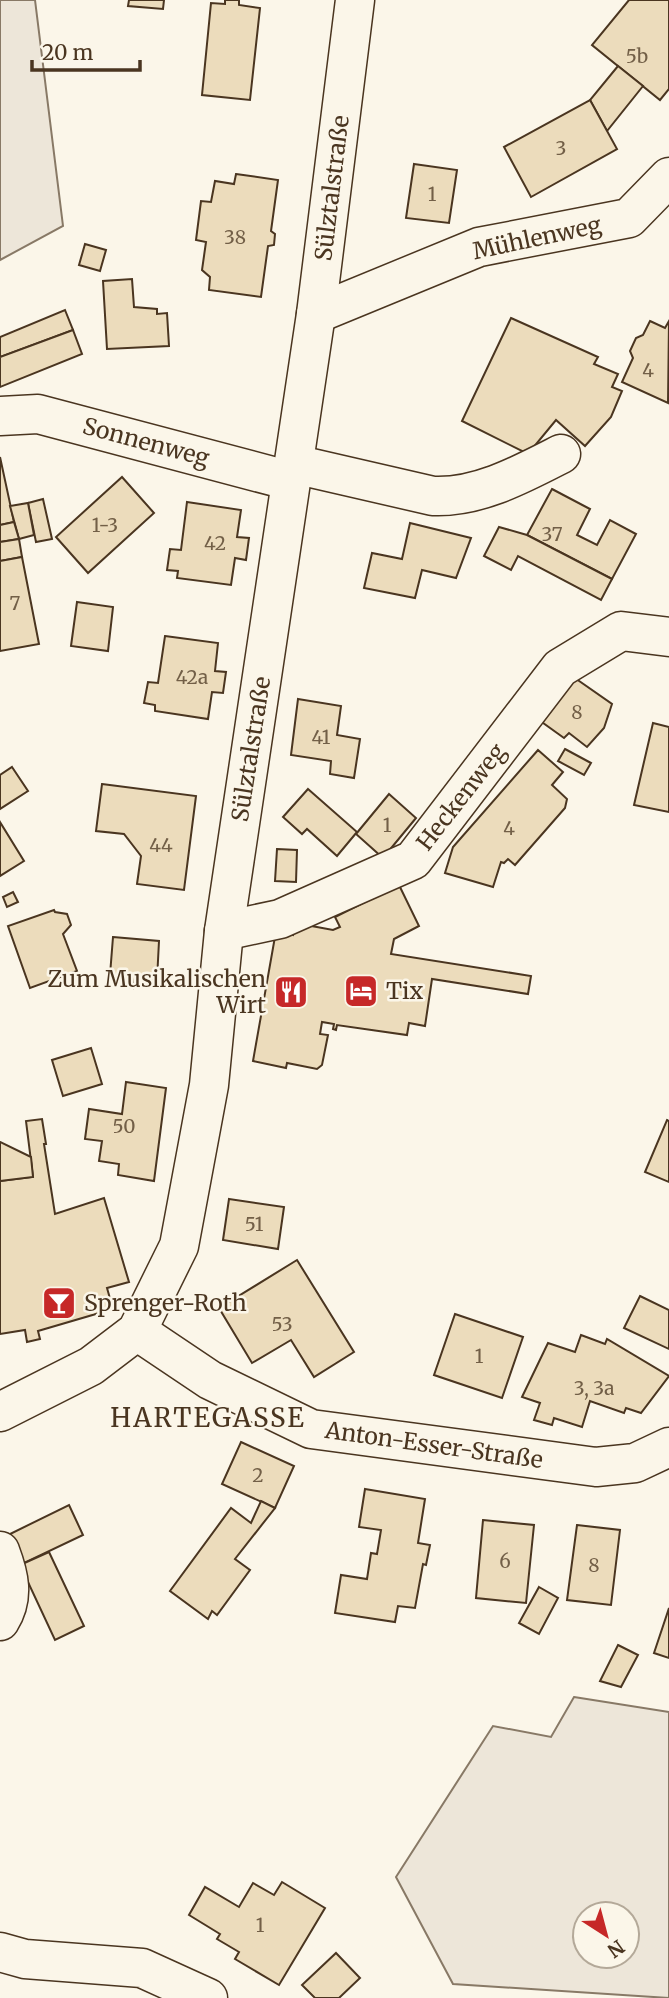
<svg xmlns="http://www.w3.org/2000/svg" width="669" height="1998" font-family="Merriweather,serif">
<rect width="100%" height="100%" fill="#fbf6e9"/>
<!-- green -->
<g fill="#ede6d9" stroke="#887966" stroke-width="2" fill-rule="evenodd">
<path d="M0 0H35L63 226 0 260Z"/>
<path d="M574 1697 669 1712V1998L453 1984 396 1877 493 1726 551 1737ZM627 1914V1956H585V1914Z"/>
</g>
<!-- building -->
<g fill="#ecdcbc" stroke="#4a3520" stroke-width="2">
<path d="M129 0H164L163 9 128 6Z"/>
<path d="M225 0H239V5L260 8 250 100 202 95 211 3 225 4Z"/>
<path d="M629 0H669V89L660 100 592 45Z"/>
<path d="M618 66 643 86 607 131 590 100Z"/>
<path d="M590 100 617 149 531 197 504 147Z"/>
<path d="M414 164 457 170 449 223 406 218Z"/>
<path d="M236 174 278 180 271 231 275 234 274 245 268 246 261 297 209 290 210 277 202 270 206 242 196 240 201 201 211 202 215 181 234 184Z"/>
<path d="M85 244 106 250 100 271 79 265Z"/>
<path d="M132 279 134 307 157 309V314L167 313 169 346 107 349 103 281Z"/>
<path d="M65 310 73 330 0 357V337Z"/>
<path d="M511 318 598 357 594 364 618 374 612 387 622 391 611 417 585 446 556 420 528 454 462 421Z"/>
<path d="M650 321 665 328 669 321 668 403 622 382 633 358 630 351 636 338 643 335Z"/>
<path d="M73 330 82 354 0 387V357Z"/>
<path d="M0 457 14 522 0 525Z"/>
<path d="M122 477 154 513 88 573 56 537Z"/>
<path d="M552 489 590 509 577 535 597 545 610 520 636 534 612 579 527 535Z"/>
<path d="M43 499 52 539 36 542 28 503Z"/>
<path d="M187 502 241 510 237 537 249 538 246 560 235 558 231 585 177 578 178 571 167 570 170 549 181 550Z"/>
<path d="M28 503 34 535 19 539 10 506Z"/>
<path d="M14 522 19 539 0 542V525Z"/>
<path d="M410 523 471 538 456 578 422 570 415 598 364 588 372 553 402 559Z"/>
<path d="M499 527 527 535 612 579 601 600 518 556 511 570 484 556Z"/>
<path d="M19 539 22 557 0 561V542Z"/>
<path d="M22 557 39 644 0 651V561Z"/>
<path d="M77 602 113 607 108 651 71 646Z"/>
<path d="M165 636 218 643 215 671 226 672 223 693 212 692 208 719 155 711V705L144 703 148 682 158 683Z"/>
<path d="M572 676 612 704 604 728 587 747 569 733 564 738 539 720Z"/>
<path d="M298 699 341 706 337 735 360 739 354 778 330 774 331 761 291 755Z"/>
<path d="M653 723 669 727V812L634 805Z"/>
<path d="M565 749 591 763 584 775 558 761Z"/>
<path d="M538 750 563 772 552 785 567 799 565 808 515 865 508 859 504 863 501 862 493 887 445 873 453 847Z"/>
<path d="M12 767 28 791 0 809V775Z"/>
<path d="M102 784 196 796 184 890 137 884 141 856 124 834 96 831Z"/>
<path d="M308 789 357 832 337 856 307 829 302 834 283 817Z"/>
<path d="M389 794 416 818 383 858 356 834Z"/>
<path d="M0 822 24 861 0 876Z"/>
<path d="M277 849 297 850 296 882 275 881Z"/>
<path d="M399 885 419 926 394 939 391 954 531 976 528 994 432 979 425 1026 409 1023 407 1035 337 1025 336 1030 333 1029 334 1024 322 1022 320 1034 328 1035 322 1065 317 1069 287 1063 286 1068 253 1061 276 931 293 935 295 923 333 930 340 927 335 917Z"/>
<path d="M13 892 18 902 7 907 3 897Z"/>
<path d="M54 910 55 912 67 914 71 925 63 934 77 971 30 988 8 926Z"/>
<path d="M113 937 159 941 157 980 135 978 133 988 116 985 117 976 110 975Z"/>
<path d="M91 1048 102 1084 63 1096 52 1060Z"/>
<path d="M126 1082 166 1088 154 1181 118 1175 119 1164 99 1161 102 1141 85 1139 89 1109 122 1114Z"/>
<path d="M42 1119 46 1144H44L55 1214 104 1198 129 1282 107 1288 113 1309 38 1331 40 1339 27 1342 25 1330 0 1334V1181L33 1177 26 1121Z"/>
<path d="M667 1120 669 1121V1182L645 1172Z"/>
<path d="M0 1142 31 1157 33 1177 0 1181Z"/>
<path d="M229 1199 284 1207 278 1249 223 1240Z"/>
<path d="M297 1260 354 1352 314 1377 291 1340 252 1363 219 1308Z"/>
<path d="M640 1296 669 1310V1349L624 1328Z"/>
<path d="M455 1314 523 1337 502 1398 434 1375Z"/>
<path d="M581 1335 605 1344 607 1339 669 1376 641 1413 626 1408 624 1413 590 1401 582 1427 554 1418 552 1425 534 1420 540 1403 522 1397 548 1343 575 1352Z"/>
<path d="M241 1442 294 1466 275 1508 222 1484Z"/>
<path d="M365 1489 425 1499 418 1543 430 1545 426 1565 423 1564 415 1608 398 1606 395 1622 335 1613 341 1575 367 1579 371 1553 377 1554 381 1530 359 1527Z"/>
<path d="M261 1501 275 1508 235 1559 250 1570 217 1615 212 1611 208 1619 170 1591 231 1508 251 1523Z"/>
<path d="M69 1505 83 1535 20 1565 6 1536Z"/>
<path d="M483 1520 534 1525 526 1603 476 1598Z"/>
<path d="M577 1525 620 1530 611 1605 567 1600Z"/>
<path d="M49 1552 84 1626 55 1640 20 1565Z"/>
<path d="M539 1587 558 1598 539 1634 519 1623Z"/>
<path d="M669 1608V1658L654 1653Z"/>
<path d="M618 1645 638 1655 621 1687 600 1681Z"/>
<path d="M282 1882 325 1908 279 1985 235 1959 239 1952 217 1939 220 1934 189 1915 205 1887 239 1907 253 1883 274 1895Z"/>
<path d="M336 1953 360 1978 339 1998H315L302 1985Z"/>
</g>
<g fill="none" stroke-linecap="round" stroke-linejoin="round">
<!-- minor casing -->
<g stroke="#4a3520" stroke-width="41">
<g id="minor">
<path d="M316 314 479 247 629 218 669 177"/>
<path d="M0 416 38 414 291 481"/>
<path d="M294 464 433 496C478 498 522 474 561 454"/>
<path d="M224 931 280 919 413 860 560 668 621 631 669 637"/>
<path d="M137 1331 210 1380 311 1429 596 1467 635 1463 669 1447"/>
<path d="M0 1551C9 1575 15 1597 0 1621"/>
<path d="M0 1952 25 1959 142 1968 208 1998"/>
</g>
</g>
<!-- major casing -->
<g stroke="#4a3520" stroke-width="41">
<path id="major" d="M0 1412 91 1366 137 1331 179 1246 209 1085 224 931 316 314 355 0"/>
</g>
<!-- minor -->
<use href="#minor" stroke="#fbf6e9" stroke-width="38"/>
<!-- major -->
<use href="#major" stroke="#fbf6e9" stroke-width="38"/>
</g>
<!-- icons -->
<defs>
<g id="hotel-square" transform="scale(1.75)"><rect x="-9" y="-9" width="18" height="18" rx="4" fill="#c62828" stroke="#fbf6e9"/><path d="M-6-4.5h1.5V1H6V5H4.5V3h-9V5H-6ZM-4 0a1.8 1.8 0 1 1 3.6 0ZM.5 0V-2.5h3Q6-2.5 6 0Z" fill="#fff"/></g>
<g id="restaurant-square" transform="scale(1.75)"><rect x="-9" y="-9" width="18" height="18" rx="4" fill="#c62828" stroke="#fbf6e9"/><path d="M-5-6h1v4h1v-4h1v4h1v-4h1v5L-1.5 .5V6h-2V.5L-5-1ZM5-6V6H3V1.5H1.5Q1.5-4 5-6Z" fill="#fff"/></g>
<g id="bar-square" transform="scale(1.75)"><rect x="-9" y="-9" width="18" height="18" rx="4" fill="#c62828" stroke="#fbf6e9"/><path d="M-6-5H6L.8 .8V4.5H3.5V6h-7V4.5H-.8V.8Z" fill="#fff"/></g>
</defs>
<g fill-rule="evenodd">
<use href="#hotel-square" x="361" y="991"/>
<use href="#restaurant-square" x="291" y="992"/>
<use href="#bar-square" x="59" y="1303"/>
</g>
<g text-anchor="middle" stroke-width="5" stroke-linejoin="round" paint-order="stroke">
<!-- number labels -->
<g font-size="19" fill="#725f47">
<text x="637" y="63">5b</text>
<text x="561" y="155">3</text>
<text x="432" y="201">1</text>
<text x="235" y="244">38</text>
<text x="648" y="377">4</text>
<text x="105" y="532">1-3</text>
<text x="552" y="541">37</text>
<text x="215" y="550">42</text>
<text x="15" y="610">7</text>
<text x="192" y="684">42a</text>
<text x="577" y="719">8</text>
<text x="321" y="744">41</text>
<text x="387" y="832">1</text>
<text x="509" y="835">4</text>
<text x="161" y="852">44</text>
<text x="124" y="1133">50</text>
<text x="254" y="1231">51</text>
<text x="282" y="1331">53</text>
<text x="479" y="1363">1</text>
<text x="594" y="1395">3, 3a</text>
<text x="258" y="1482">2</text>
<text x="505" y="1568">6</text>
<text x="594" y="1572">8</text>
<text x="260" y="1932">1</text>
</g>
<!-- street labels -->
<g font-size="23" fill="#4a3520" stroke="#fbf6e9">
<text transform="translate(332 188) rotate(-83)" y="8">Sülztalstraße</text>
<text transform="translate(537 238) rotate(-12)" y="8">Mühlenweg</text>
<text transform="translate(146 442) rotate(15)" y="8">Sonnenweg</text>
<text transform="translate(251 749) rotate(-81)" y="8">Sülztalstraße</text>
<text transform="translate(461 797) rotate(-52)" y="8">Heckenweg</text>
<text transform="translate(434 1445) rotate(8)" y="8">Anton-Esser-Straße</text>
</g>
<!-- poi labels -->
<g font-size="23" fill="#4a3520" stroke="#fbf6e9" text-anchor="start">
<text x="266" y="987" text-anchor="end">Zum Musikalischen<tspan x="266" dy="26">Wirt</tspan></text>
<text x="386" y="999">Tix</text>
<text x="84" y="1311">Sprenger-Roth</text>
</g>
<!-- quarter labels -->
<g font-size="26" letter-spacing="2" fill="#4a3520" stroke="#fbf6e9">
<text x="208" y="1427">HARTEGASSE</text>
</g>
</g>
<!-- north arrow -->
<g transform="translate(606 1935) rotate(144)"><circle r="33" fill="#fbf6e9" stroke="#b4a999" stroke-width="2"/>
<path d="M0-5L12 26L0 18L-12 26Z" fill="#c62828"/>
<text y="-10" font-size="19" font-weight="bold" text-anchor="middle" fill="#4a3520">N</text>
</g>
<!-- scale -->
<path d="M32 60v10h108v-10" fill="none" stroke="#4a3520" stroke-width="3.5"/>
<text x="42" y="60" font-size="21" fill="#4a3520" stroke="#fbf6e9" stroke-width="5" paint-order="stroke">20 m</text>
</svg>
